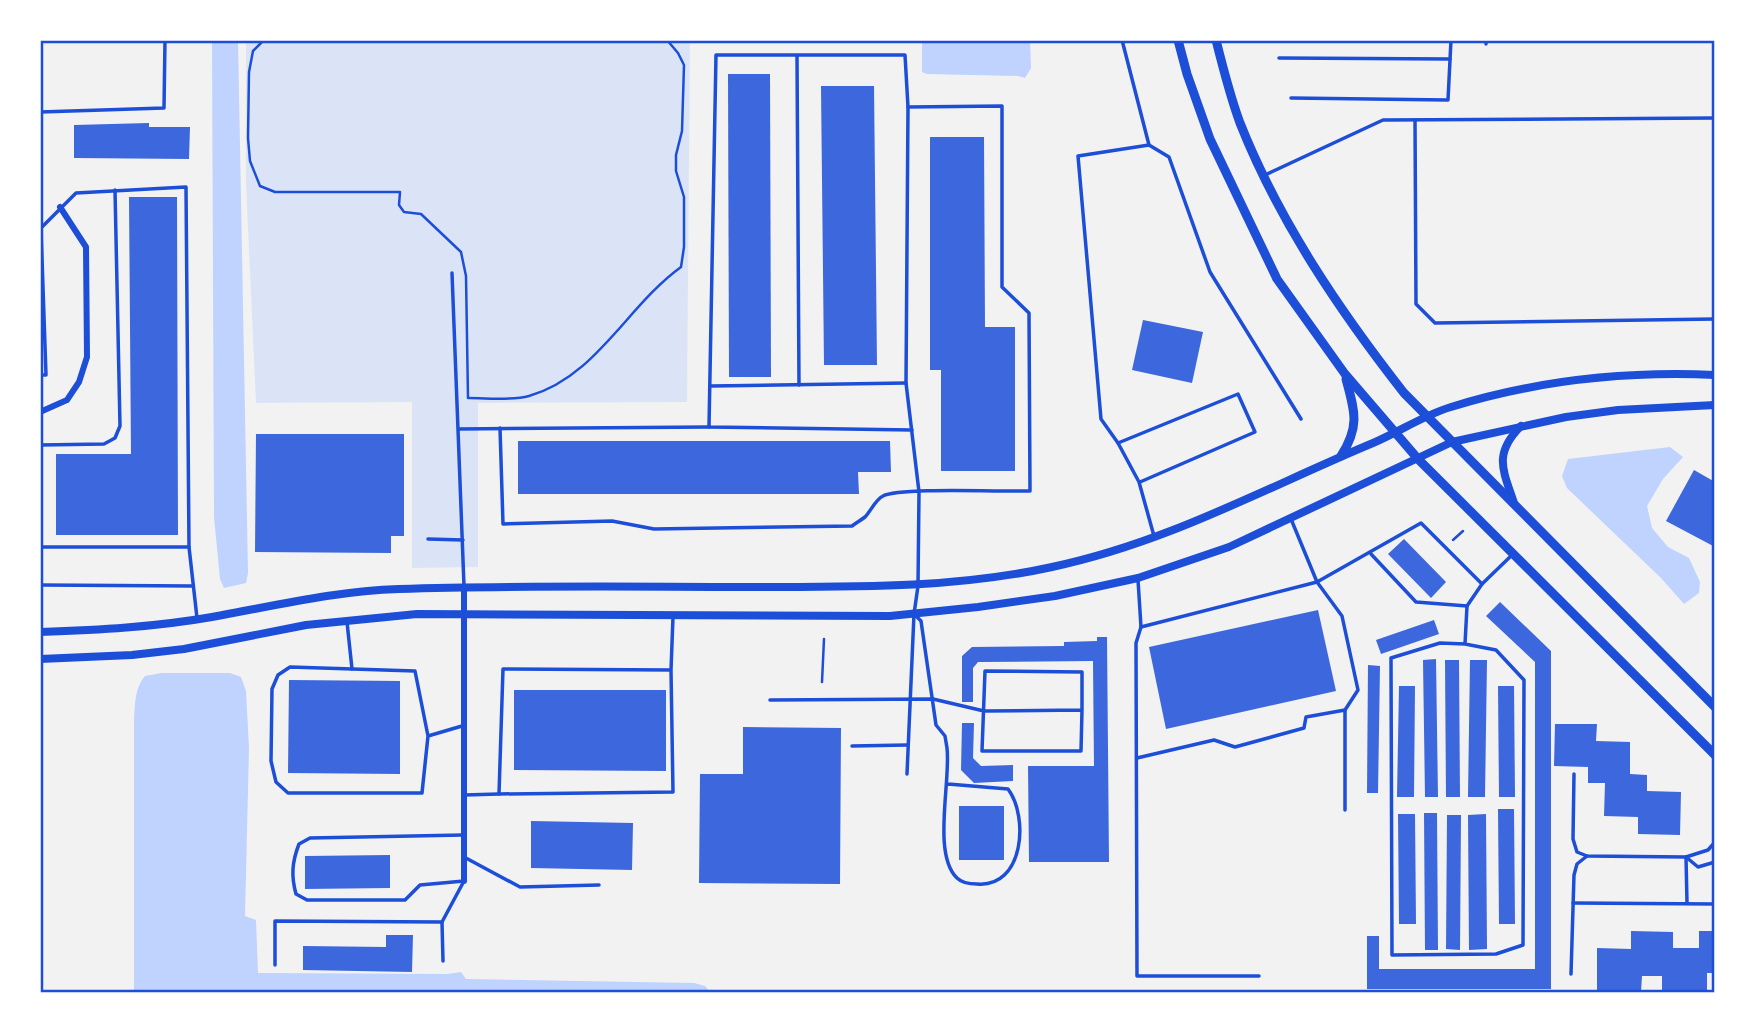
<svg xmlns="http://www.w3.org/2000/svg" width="1755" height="1033" font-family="Cabin,sans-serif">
<rect width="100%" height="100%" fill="#f2f2f2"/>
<!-- green -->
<path fill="#dbe4f7" d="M246 40H690L687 402 478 403V567L412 568V402L256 403 246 184Z"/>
<!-- water -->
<g fill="#bfd3fe">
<path d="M212 40H238L248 573 246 583 224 588 220 579 214 517Z"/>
<path d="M922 40H1030L1031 68 1025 78 1018 76 927 74 922 72Z"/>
<path d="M1670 447 1683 457 1663 479 1647 506 1652 528 1668 547 1689 558 1700 582 1699 593 1684 604 1661 578 1567 488 1562 476 1568 459Z"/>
<path d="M162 673H230L241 677 246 691 249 748 245 916 256 920 258 973 447 974 461 972 466 979 694 983 705 986 711 993H134V723C135 707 134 689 145 676Z"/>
</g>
<!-- building -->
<g fill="#3d67dc">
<path d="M728 74H770L771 377H729Z"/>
<path d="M821 86H874L877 365H824Z"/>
<path d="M149 123V127H190L189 159 74 158V125Z"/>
<path d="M930 137H984L985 327H1015V471H941V370H930Z"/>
<path d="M129 197H177L178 535H56V454H131Z"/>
<path d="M1143 320 1203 332 1192 383 1132 370Z"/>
<path d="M256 434H404V536H391V553L255 552Z"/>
<path d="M518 441H890L891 472H858L859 494H518Z"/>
<path d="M1694 470 1715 482V547L1666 521Z"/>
<path d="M1404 539 1446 582 1431 598 1388 554Z"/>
<path d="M1500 602 1551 651V989H1367V936H1379V969H1535V662L1486 616Z"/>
<path d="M1318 610 1336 691 1166 729 1149 647Z"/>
<path d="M1434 620 1439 634 1381 654 1376 640Z"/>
<path d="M1097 637H1107L1109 862H1029L1028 766H1094L1093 661 978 662 973 668V702H962V656L972 647 1064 646V642L1097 641Z"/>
<path d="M1436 659 1438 797H1425L1423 660Z"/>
<path d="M1445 660H1459L1460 797H1446Z"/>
<path d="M1470 660H1487L1485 797H1468Z"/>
<path d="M1368 665 1380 666 1378 793H1367Z"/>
<path d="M289 680 400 681V774L288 773Z"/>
<path d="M1399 686H1415L1414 797H1397Z"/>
<path d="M1498 686H1514L1515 797H1499Z"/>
<path d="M514 690H666V771L514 770Z"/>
<path d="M962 723H974L973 758 981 766 1013 765V781L974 783 961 770Z"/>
<path d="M1555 724H1597L1596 741 1630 742V774L1647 775V791L1681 792 1680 835 1638 834V817L1604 816 1605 783H1588V767L1554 766Z"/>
<path d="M743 727 841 728 840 884 699 883 700 774H743Z"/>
<rect x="959" y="806" width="45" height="54"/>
<path d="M1498 809H1514L1515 924H1499Z"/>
<path d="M1424 813H1437L1438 950H1425Z"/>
<path d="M1398 814H1415L1416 924H1399Z"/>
<path d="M1486 814 1487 949 1469 950 1468 815Z"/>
<path d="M1447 815H1461L1460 950 1446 949Z"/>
<path d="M531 821 633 823 632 870 531 868Z"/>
<path d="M390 855V888L305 889V856Z"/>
<path d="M1631 931 1673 932V948H1699V931H1715V973H1707V990H1662V976H1642L1641 992 1597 991V948L1631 949Z"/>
<path d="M386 935H413L412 972 303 970V946L386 947Z"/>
</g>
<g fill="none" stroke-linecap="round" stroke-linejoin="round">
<!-- path -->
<g stroke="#1d4ed8" stroke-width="2.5">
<path d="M264 40 253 51 249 72 248 138 250 161 260 186 275 192H400L399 205 404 212 421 214 461 252 466 276 468 398"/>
<path d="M469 398C487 398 511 401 529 396 596 377 627 306 681 267L684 247V197L676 171V155L682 131 684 65 678 53 667 40"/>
<path d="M1453 540 1463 531"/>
<path d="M822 682 824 639"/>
</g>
<!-- service -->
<g stroke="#1d4ed8" stroke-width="3.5">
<path d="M1122 40 1149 145"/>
<path d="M1486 44V40"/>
<path d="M797 56 799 385"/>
<path d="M1279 58 1450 59"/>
<path d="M1291 98 1448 100 1451 40"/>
<path d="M908 107 905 55H716L709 427 912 430"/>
<path d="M40 112 164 108 165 40"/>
<path d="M1415 120 1416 304 1435 323 1715 319"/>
<path d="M1265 175 1383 120 1715 118"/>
<path d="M452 273 464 586"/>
<path d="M40 375H46L41 229"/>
<path d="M711 386 906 383"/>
<path d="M500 428 503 524 612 521 654 529 852 526C856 523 861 520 865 517 871 511 875 500 883 496 899 487 1005 492 1030 491L1029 313 1002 287V106L908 107 906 383 919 492 918 586 914 614 907 774"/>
<path d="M459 429 709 427"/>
<path d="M1118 443 1238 394 1255 432 1140 482"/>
<path d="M40 445 104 444 115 438 120 426 115 190"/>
<path d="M1291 519 1317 582 1342 616 1358 690 1345 710"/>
<path d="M1154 536 1139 482 1118 443 1101 419 1078 156 1149 145 1169 157 1210 272 1301 419"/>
<path d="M428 539 463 540"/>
<path d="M40 547H189L186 187 76 193 41 228"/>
<path d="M189 547 197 618"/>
<path d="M1371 554 1416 602 1467 606"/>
<path d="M1138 580 1141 627 1136 643 1137 976H1259"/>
<path d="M40 585 193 586"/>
<path d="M915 615 921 621 936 725 945 736 947 748C951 781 932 854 957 878 962 883 970 884 977 884 1024 888 1029 817 1008 789L948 784"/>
<path d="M347 622 352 669"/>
<path d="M1141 627 1317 582 1421 523 1482 584 1512 555"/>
<path d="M1465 644 1440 643 1391 658 1392 955 1496 954 1523 945 1524 680 1496 650 1465 644 1467 606 1482 584"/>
<path d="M671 670 673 792 499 794 503 669 671 670 673 617"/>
<path d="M770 700 933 699 984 711 1082 710V672L985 671 982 751H1081L1082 710"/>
<path d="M428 736 415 671 290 667 278 675 272 689 271 761 276 782 288 793H422L428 736 462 726"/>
<path d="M852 746 907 745"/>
<path d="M1137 758 1214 740 1235 747 1304 728 1306 717 1345 710V810"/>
<path d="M1574 774 1573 839 1577 852 1587 856 1686 857 1708 850 1715 842"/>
<path d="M464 795 499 794"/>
<path d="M463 835 310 838 299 844C292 862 291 876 296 894L307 900H405L420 885 464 881"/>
<path d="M464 857 520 887 599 885"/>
<path d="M1686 857 1687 903"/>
<path d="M1686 857 1698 867 1715 862"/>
<path d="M1573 903 1715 904"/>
<path d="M442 922 443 961"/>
<path d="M275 965V921L442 922 464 881"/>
<path d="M1571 974 1574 875 1577 864 1587 856"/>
</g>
<!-- minor -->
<g stroke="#1d4ed8" stroke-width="6">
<path d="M40 412 67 400 79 382 87 357 86 247 60 207"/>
<path d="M464 881V588"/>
</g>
<!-- tertiary -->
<g stroke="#1d4ed8" stroke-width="8">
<path d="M1514 503C1503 470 1493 454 1521 426"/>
<path d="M40 632C98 630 155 627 212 617 274 606 335 591 399 589 519 585 640 587 761 587 859 587 956 588 1052 567 1169 542 1265 488 1373 443 1399 432 1424 415 1451 407 1538 380 1625 371 1715 375"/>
<path d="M40 659 132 655 184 649 306 625 417 614 890 616 978 607 1055 596 1138 578 1229 547 1452 442 1566 417 1618 410 1715 405"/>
</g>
<!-- secondary -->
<g stroke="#1d4ed8" stroke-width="9">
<path d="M1178 40 1187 74 1210 139 1277 279 1345 374 1418 459 1715 755"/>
<path d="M1216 40C1223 68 1230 96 1240 123 1279 221 1339 310 1404 393L1715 707"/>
<path d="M1341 456C1360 426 1355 412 1346 379"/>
</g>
</g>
<!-- border -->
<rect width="1755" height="1033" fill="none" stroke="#ffffff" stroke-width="84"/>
<rect x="42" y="42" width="1671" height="949" fill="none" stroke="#1d4ed8" stroke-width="2.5"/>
</svg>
